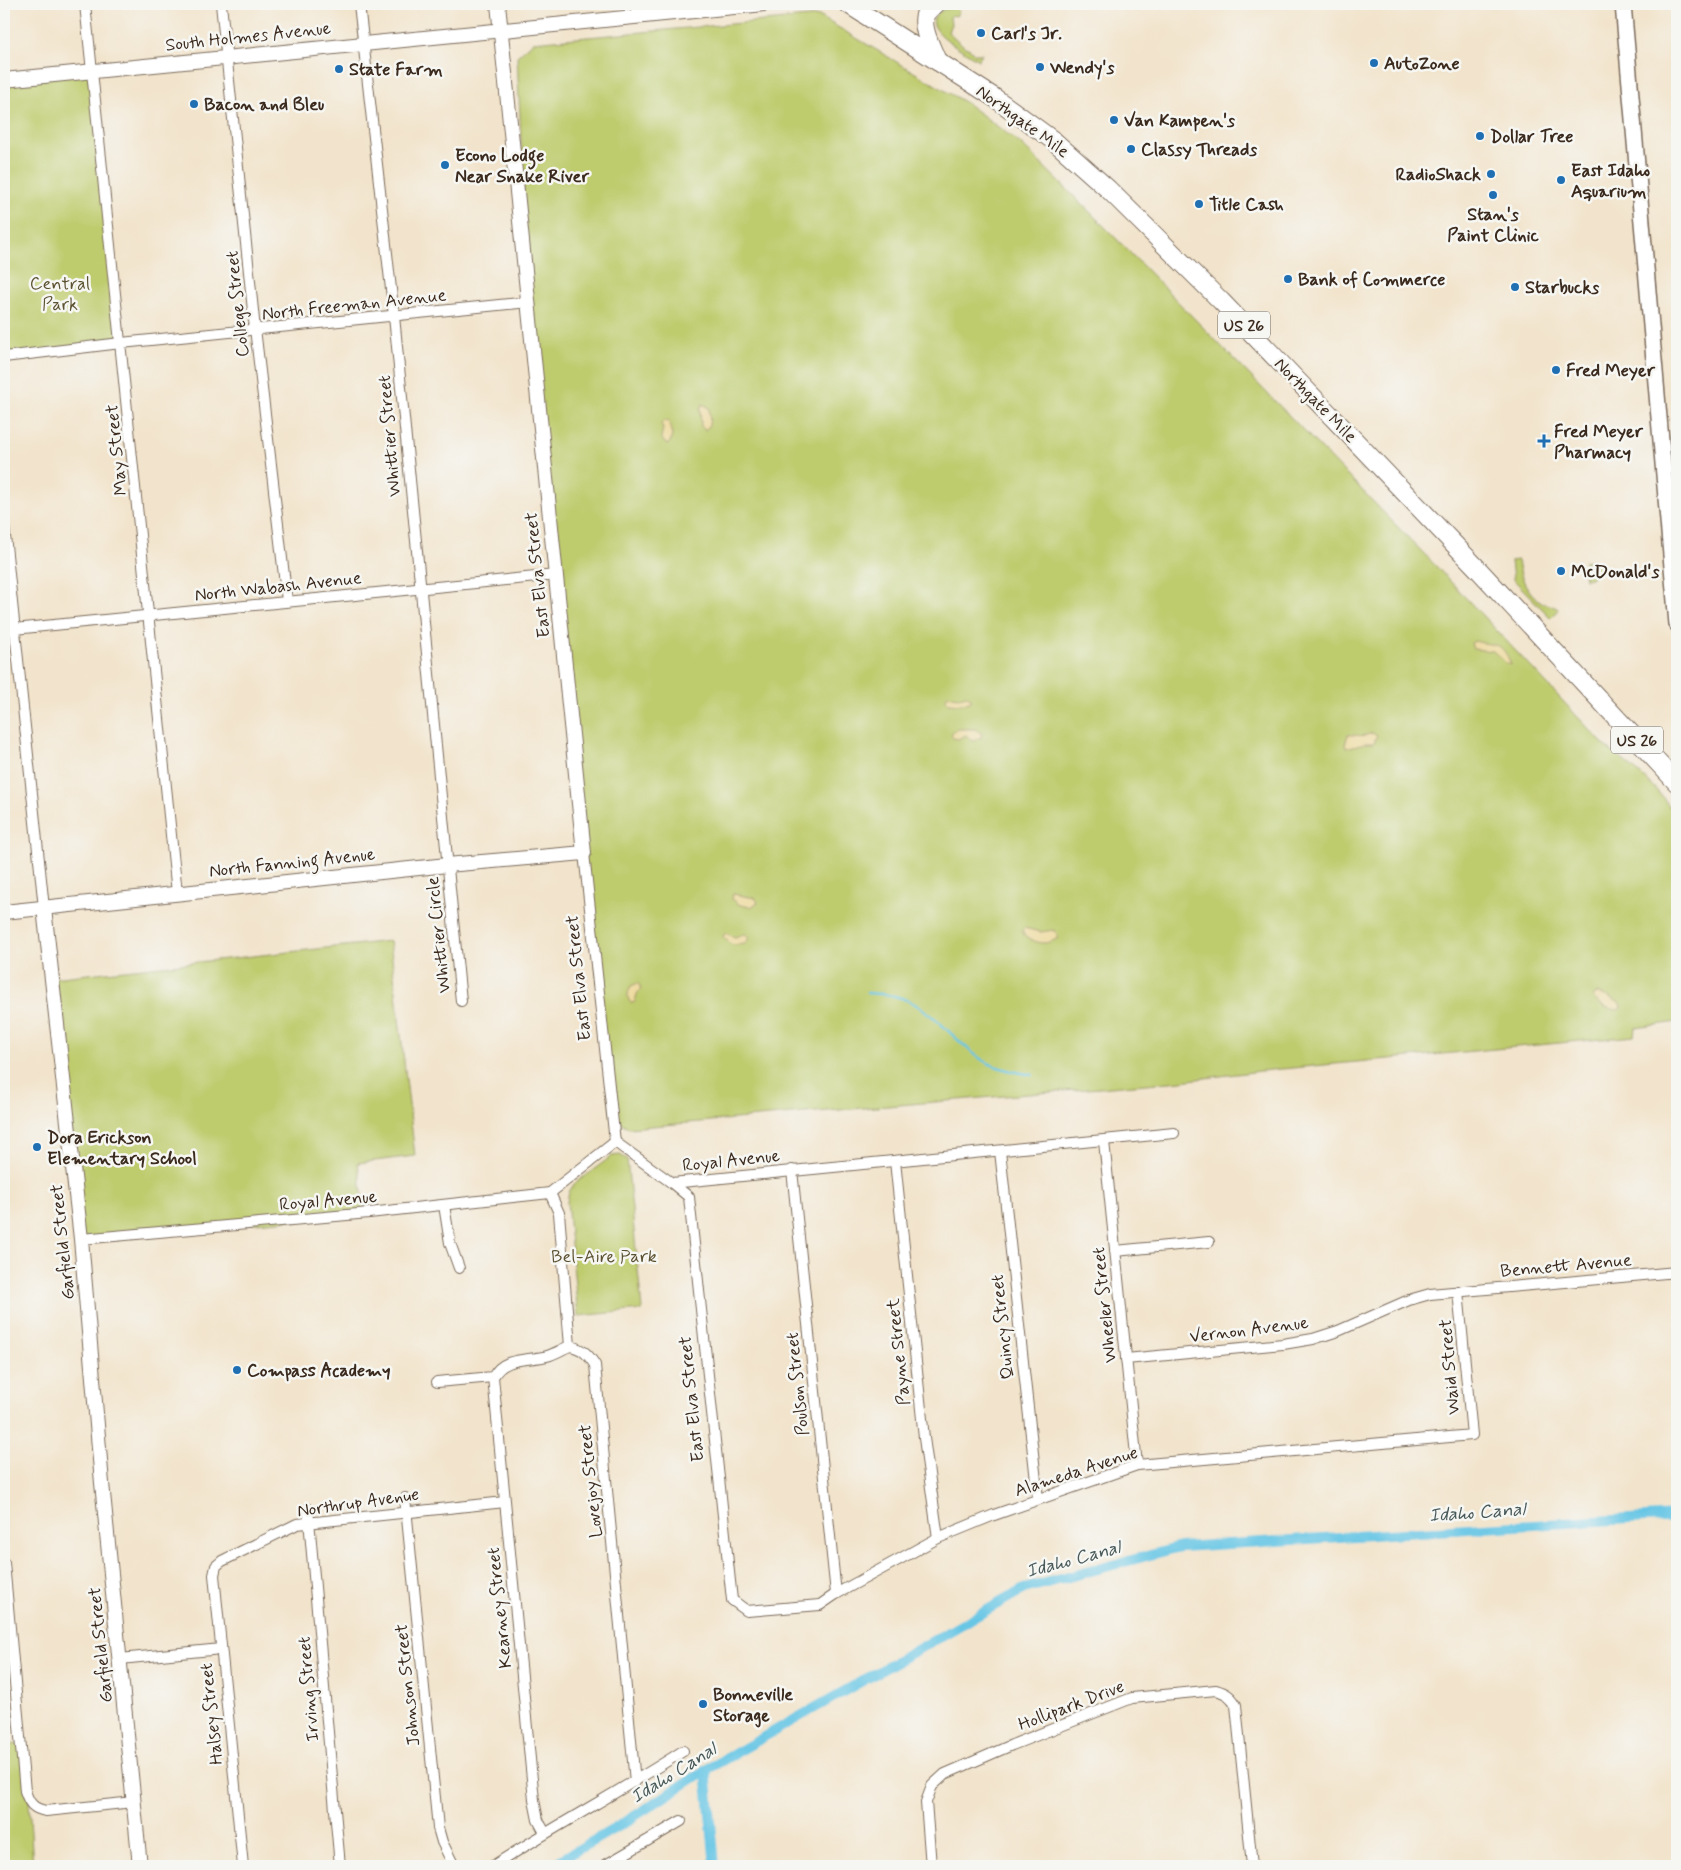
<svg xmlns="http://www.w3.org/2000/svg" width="1681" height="1870" font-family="Mynerve,sans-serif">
<rect width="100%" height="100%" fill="#f6f6f2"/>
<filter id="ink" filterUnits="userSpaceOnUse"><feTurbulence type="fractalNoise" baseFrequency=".02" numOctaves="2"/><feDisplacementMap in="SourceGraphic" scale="10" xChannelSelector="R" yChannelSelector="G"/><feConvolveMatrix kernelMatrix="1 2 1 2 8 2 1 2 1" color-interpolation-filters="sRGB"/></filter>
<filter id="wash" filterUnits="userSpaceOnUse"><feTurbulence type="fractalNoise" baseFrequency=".0096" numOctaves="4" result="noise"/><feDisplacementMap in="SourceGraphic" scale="20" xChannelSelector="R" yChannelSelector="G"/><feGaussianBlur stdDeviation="1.12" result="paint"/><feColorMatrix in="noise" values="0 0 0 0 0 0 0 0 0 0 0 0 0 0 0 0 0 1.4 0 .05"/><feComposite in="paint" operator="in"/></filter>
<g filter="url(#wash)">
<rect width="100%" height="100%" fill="#f2e4cc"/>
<!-- green -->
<g fill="#bfcc6e" stroke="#7d7b46">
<path d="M956 7 959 12 956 16 952 15 950 17 951 24 948 32 965 47 970 49 975 54H982L978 60C968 53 924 31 935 16 939 10 948 8 956 7Z"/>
<path d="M819 16 966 103 1021 144 1100 222 1433 563 1607 748C1631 766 1667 793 1677 822V1022L1635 1028 1634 1036 1260 1071 1181 1081 629 1128 611 1116 529 302 517 56 533 42Z"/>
<path d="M92 70 121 343 4 356V80Z"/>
<path d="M1518 560C1520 578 1527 593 1543 603 1549 606 1553 605 1558 609L1557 612 1551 618 1513 579 1511 561Z"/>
<path d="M1593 560 1599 563 1600 569 1591 578 1585 579 1584 573 1587 572V569H1584V561Z"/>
<path d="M390 941 415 1156 358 1163 365 1213 81 1239 52 978Z"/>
<path d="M620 1155 627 1159 642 1310 578 1316 567 1202 569 1192 574 1184 612 1156Z"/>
<path d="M21 1744 29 1801 33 1866H4V1745Z"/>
</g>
<!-- sand -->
<g fill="#eeda9e" stroke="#94825e">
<path d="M703 404 709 408C709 416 712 425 705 430L701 426 700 409Z"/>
<path d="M665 421 669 422C673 429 673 439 668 445L663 441 661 437 663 429 661 423Z"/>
<path d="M1475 641C1493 647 1502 639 1511 665L1507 664 1493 651 1473 649 1471 643Z"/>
<path d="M947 695 959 697 966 695 972 699 970 702 959 704 948 703 946 700Z"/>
<path d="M958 729H975L982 734 981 737 973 741 966 735 958 739 953 738 951 736 953 731Z"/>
<path d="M1372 733 1377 735 1374 743H1365L1346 748 1345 744 1348 735C1358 734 1360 738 1372 733Z"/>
<path d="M733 894 755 898 758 902 751 907 740 905 732 899Z"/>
<path d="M1024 928 1041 932 1053 930 1057 933V939C1054 940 1049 943 1044 943 1037 943 1024 938 1022 931Z"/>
<path d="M725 933 735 937 745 934 748 936V940L745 944 732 945 723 937Z"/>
<path d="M638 983 641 989 637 994 635 1002 631 1003C626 998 628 992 631 986Z"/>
<path d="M1597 993C1599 993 1617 1001 1620 1003L1621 1008 1618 1010C1607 1008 1598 1006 1593 996Z"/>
</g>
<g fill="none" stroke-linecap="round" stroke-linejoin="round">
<!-- stream -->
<path stroke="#67c6e5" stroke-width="2.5" d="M867 993C881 994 897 995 909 1001 938 1015 957 1044 984 1061 997 1069 1017 1072 1032 1075"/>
<!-- canal -->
<g stroke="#67c6e5" stroke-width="10">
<path d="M706 1770 715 1866"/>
<path d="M550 1866 624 1823 706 1770 1024 1589 1180 1547 1677 1516"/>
</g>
</g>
</g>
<g filter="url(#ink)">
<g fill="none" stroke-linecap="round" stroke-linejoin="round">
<!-- street casing -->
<g stroke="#7b6b5b" stroke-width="12">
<g id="street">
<path d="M85 4 177 893"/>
<path d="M221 4 254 320 287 601"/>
<path d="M359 4 394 316 461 1001"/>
<path d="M636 4 637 16"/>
<path d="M4 357 121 343 529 302"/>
<path d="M4 526 44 908"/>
<path d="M4 630 556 575"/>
<path d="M584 853 615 1142"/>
<path d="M1104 1141 1137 1465"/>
<path d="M615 1142 672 1183 1174 1133"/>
<path d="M1000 1151 1038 1499"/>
<path d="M895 1161 924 1438 938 1538"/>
<path d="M792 1170 836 1594"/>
<path d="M672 1183 689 1197 732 1600 747 1611 820 1605 836 1594 938 1538 994 1515 1137 1465 1472 1435 1458 1291"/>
<path d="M550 1193 559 1213 570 1346"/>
<path d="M444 1205 450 1243 459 1268"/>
<path d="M81 1239 369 1213 550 1193 615 1142"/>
<path d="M1115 1251 1209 1242"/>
<path d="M570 1346C583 1349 588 1354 595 1365L635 1782"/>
<path d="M1126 1359 1283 1344 1313 1339 1338 1331 1409 1300 1430 1294 1677 1272"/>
<path d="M493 1377 534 1800 538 1820 545 1833"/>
<path d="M437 1382 493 1377C504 1356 528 1361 547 1356 555 1354 562 1349 570 1346"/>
<path d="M405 1498 438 1828 442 1842 454 1866"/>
<path d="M308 1509 340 1866"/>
<path d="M4 1563 25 1791C29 1803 33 1809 46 1811L134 1802"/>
<path d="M120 1659 221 1649"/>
<path d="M243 1866 214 1575 216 1566 222 1561 297 1524 505 1502"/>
<path d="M493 1866C555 1826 621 1791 683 1751"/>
<path d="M604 1866 681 1821"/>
<path d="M931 1866 926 1802 932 1786 945 1774 1012 1745 1132 1698 1216 1690C1226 1693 1231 1696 1236 1705L1252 1866"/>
<path d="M1676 1866H1677"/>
</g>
</g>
<!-- secondary casing -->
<g stroke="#7b6b5b" stroke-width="16">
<g id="secondary">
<path d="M4 80 764 4"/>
<path d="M44 908 81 1239 102 1483 140 1866"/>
<path d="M4 912 447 865 584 853 498 4"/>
</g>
</g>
<!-- primary casing -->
<g stroke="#7b6b5b" stroke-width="18">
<path id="primary" d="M1623 4 1677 624"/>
</g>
<!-- highway casing -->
<g stroke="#7b6b5b" stroke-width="20">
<g id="highway">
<path d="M848 4 995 98 1054 141 1108 189 1221 301 1476 567 1677 783"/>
<path d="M936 4C932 7 927 11 925 15 921 29 932 48 937 61"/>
</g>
</g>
<!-- street -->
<use href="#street" stroke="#fff" stroke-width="10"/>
<!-- secondary -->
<use href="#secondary" stroke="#fff" stroke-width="14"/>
<!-- primary -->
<use href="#primary" stroke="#fff" stroke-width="15"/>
<!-- highway -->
<use href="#highway" stroke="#fff" stroke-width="18"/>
</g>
</g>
<!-- markers -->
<g fill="#1f6fb2" stroke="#f6f6f2" stroke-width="2">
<circle cx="981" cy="33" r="5"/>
<circle cx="1374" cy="63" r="5"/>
<circle cx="1040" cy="67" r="5"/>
<circle cx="339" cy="69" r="5"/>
<circle cx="194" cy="104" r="5"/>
<circle cx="1114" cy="120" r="5"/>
<circle cx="1480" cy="136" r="5"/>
<circle cx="1131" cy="149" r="5"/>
<circle cx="445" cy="165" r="5"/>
<circle cx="1491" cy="174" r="5"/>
<circle cx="1561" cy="180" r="5"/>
<circle cx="1493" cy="195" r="5"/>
<circle cx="1199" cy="204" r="5"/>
<circle cx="1288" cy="279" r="5"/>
<circle cx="1515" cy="287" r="5"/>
<circle cx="1556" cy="370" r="5"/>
<path d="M1541.5 433.5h5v5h5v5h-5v5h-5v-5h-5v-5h5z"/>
<circle cx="1561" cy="571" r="5"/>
<circle cx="37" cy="1147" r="5"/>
<circle cx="237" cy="1370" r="5"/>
<circle cx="703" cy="1704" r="5"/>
</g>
<g text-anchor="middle" stroke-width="5" stroke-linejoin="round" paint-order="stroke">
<!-- shield labels -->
<g fill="#f6f6f2" stroke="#73675e" stroke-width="1">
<rect x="1218" y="311.5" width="52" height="27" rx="4"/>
<rect x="1611" y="726.5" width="52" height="27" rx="4"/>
</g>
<g font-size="16" font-weight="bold" fill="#3b2a1e">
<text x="1244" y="331">US 26</text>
<text x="1637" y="746">US 26</text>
</g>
<!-- poi labels -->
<g font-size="18" font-weight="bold" fill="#3b2a1e" stroke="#f6f6f2" text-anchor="start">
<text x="991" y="39">Carl's Jr.</text>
<text x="1384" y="69">AutoZone</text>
<text x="1050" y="73">Wendy's</text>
<text x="349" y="75">State Farm</text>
<text x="204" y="110">Bacon and Bleu</text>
<text x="1124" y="126">Van Kampen's</text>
<text x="1490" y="142">Dollar Tree</text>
<text x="1141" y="155">Classy Threads</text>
<text x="455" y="161">Econo Lodge<tspan x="455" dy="21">Near Snake River</tspan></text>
<text x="1571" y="176">East Idaho<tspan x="1571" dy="21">Aquarium</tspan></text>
<text x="1481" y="180" text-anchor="end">RadioShack</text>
<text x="1209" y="210">Title Cash</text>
<text x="1493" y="220" text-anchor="middle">Stan's<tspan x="1493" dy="21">Paint Clinic</tspan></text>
<text x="1298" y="285">Bank of Commerce</text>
<text x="1525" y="293">Starbucks</text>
<text x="1566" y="376">Fred Meyer</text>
<text x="1554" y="437">Fred Meyer<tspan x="1554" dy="21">Pharmacy</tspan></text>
<text x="1571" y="577">McDonald's</text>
<text x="47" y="1143">Dora Erickson<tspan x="47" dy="21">Elementary School</tspan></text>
<text x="247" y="1376">Compass Academy</text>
<text x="713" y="1700">Bonneville<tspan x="713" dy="21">Storage</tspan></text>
</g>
<!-- street labels -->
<g font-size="18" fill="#3b2a1e" stroke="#f6f6f2">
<text transform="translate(248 36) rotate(-6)" y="6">South Holmes Avenue</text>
<text transform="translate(1023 121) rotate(36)" y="6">Northgate Mile</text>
<text transform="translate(237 304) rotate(-96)" y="6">College Street</text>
<text transform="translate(354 304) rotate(-6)" y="6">North Freeman Avenue</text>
<text transform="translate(1316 400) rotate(46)" y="6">Northgate Mile</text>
<text transform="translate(389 436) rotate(-95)" y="6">Whittier Street</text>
<text transform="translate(116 450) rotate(-96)" y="6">May Street</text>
<text transform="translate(537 575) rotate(-96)" y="6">East Elva Street</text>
<text transform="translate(278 586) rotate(-6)" y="6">North Wabash Avenue</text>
<text transform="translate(292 862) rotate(-6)" y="6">North Fanning Avenue</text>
<text transform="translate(438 935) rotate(-96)" y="6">Whittier Circle</text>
<text transform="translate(578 978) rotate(-96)" y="6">East Elva Street</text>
<text transform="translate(731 1160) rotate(-6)" y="6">Royal Avenue</text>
<text transform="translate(328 1200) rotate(-5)" y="6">Royal Avenue</text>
<text transform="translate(62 1242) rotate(-96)" y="6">Garfield Street</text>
<text transform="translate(1566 1265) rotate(-5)" y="6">Bennett Avenue</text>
<text transform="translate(1104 1305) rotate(-96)" y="6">Wheeler Street</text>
<text transform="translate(1002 1327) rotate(-96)" y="6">Quincy Street</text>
<text transform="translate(1249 1329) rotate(-7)" y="6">Vernon Avenue</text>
<text transform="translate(898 1352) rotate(-96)" y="6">Payne Street</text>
<text transform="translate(1449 1367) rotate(-95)" y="6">Waid Street</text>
<text transform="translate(797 1384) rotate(-96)" y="6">Poulson Street</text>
<text transform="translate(691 1399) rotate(-96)" y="6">East Elva Street</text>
<text transform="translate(1076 1471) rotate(-18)" y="6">Alameda Avenue</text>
<text transform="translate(590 1481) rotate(-96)" y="6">Lovejoy Street</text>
<text transform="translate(358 1502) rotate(-8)" y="6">Northrup Avenue</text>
<text transform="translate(499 1608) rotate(-96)" y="6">Kearney Street</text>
<text transform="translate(100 1645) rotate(-96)" y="6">Garfield Street</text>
<text transform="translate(407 1685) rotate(-96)" y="6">Johnson Street</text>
<text transform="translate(308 1689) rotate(-95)" y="6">Irving Street</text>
<text transform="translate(1071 1705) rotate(-21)" y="6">Hollipark Drive</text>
<text transform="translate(211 1714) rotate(-96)" y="6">Halsey Street</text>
</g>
<!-- park labels -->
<g font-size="18" fill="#5c5232" stroke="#f6f6f2">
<text x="60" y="289">Central<tspan x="60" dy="21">Park</tspan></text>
<text x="604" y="1262">Bel-Aire Park</text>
</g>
<!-- water labels -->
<g font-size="19" font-style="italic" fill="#48595a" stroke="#f6f6f2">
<text transform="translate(1477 1511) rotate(-4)" y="7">Idaho Canal</text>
<text transform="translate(1073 1558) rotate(-15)" y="7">Idaho Canal</text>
<text transform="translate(673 1772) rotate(-32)" y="7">Idaho Canal</text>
</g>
</g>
<!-- margin -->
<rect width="1681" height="1870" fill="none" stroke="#f6f6f2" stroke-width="20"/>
</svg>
